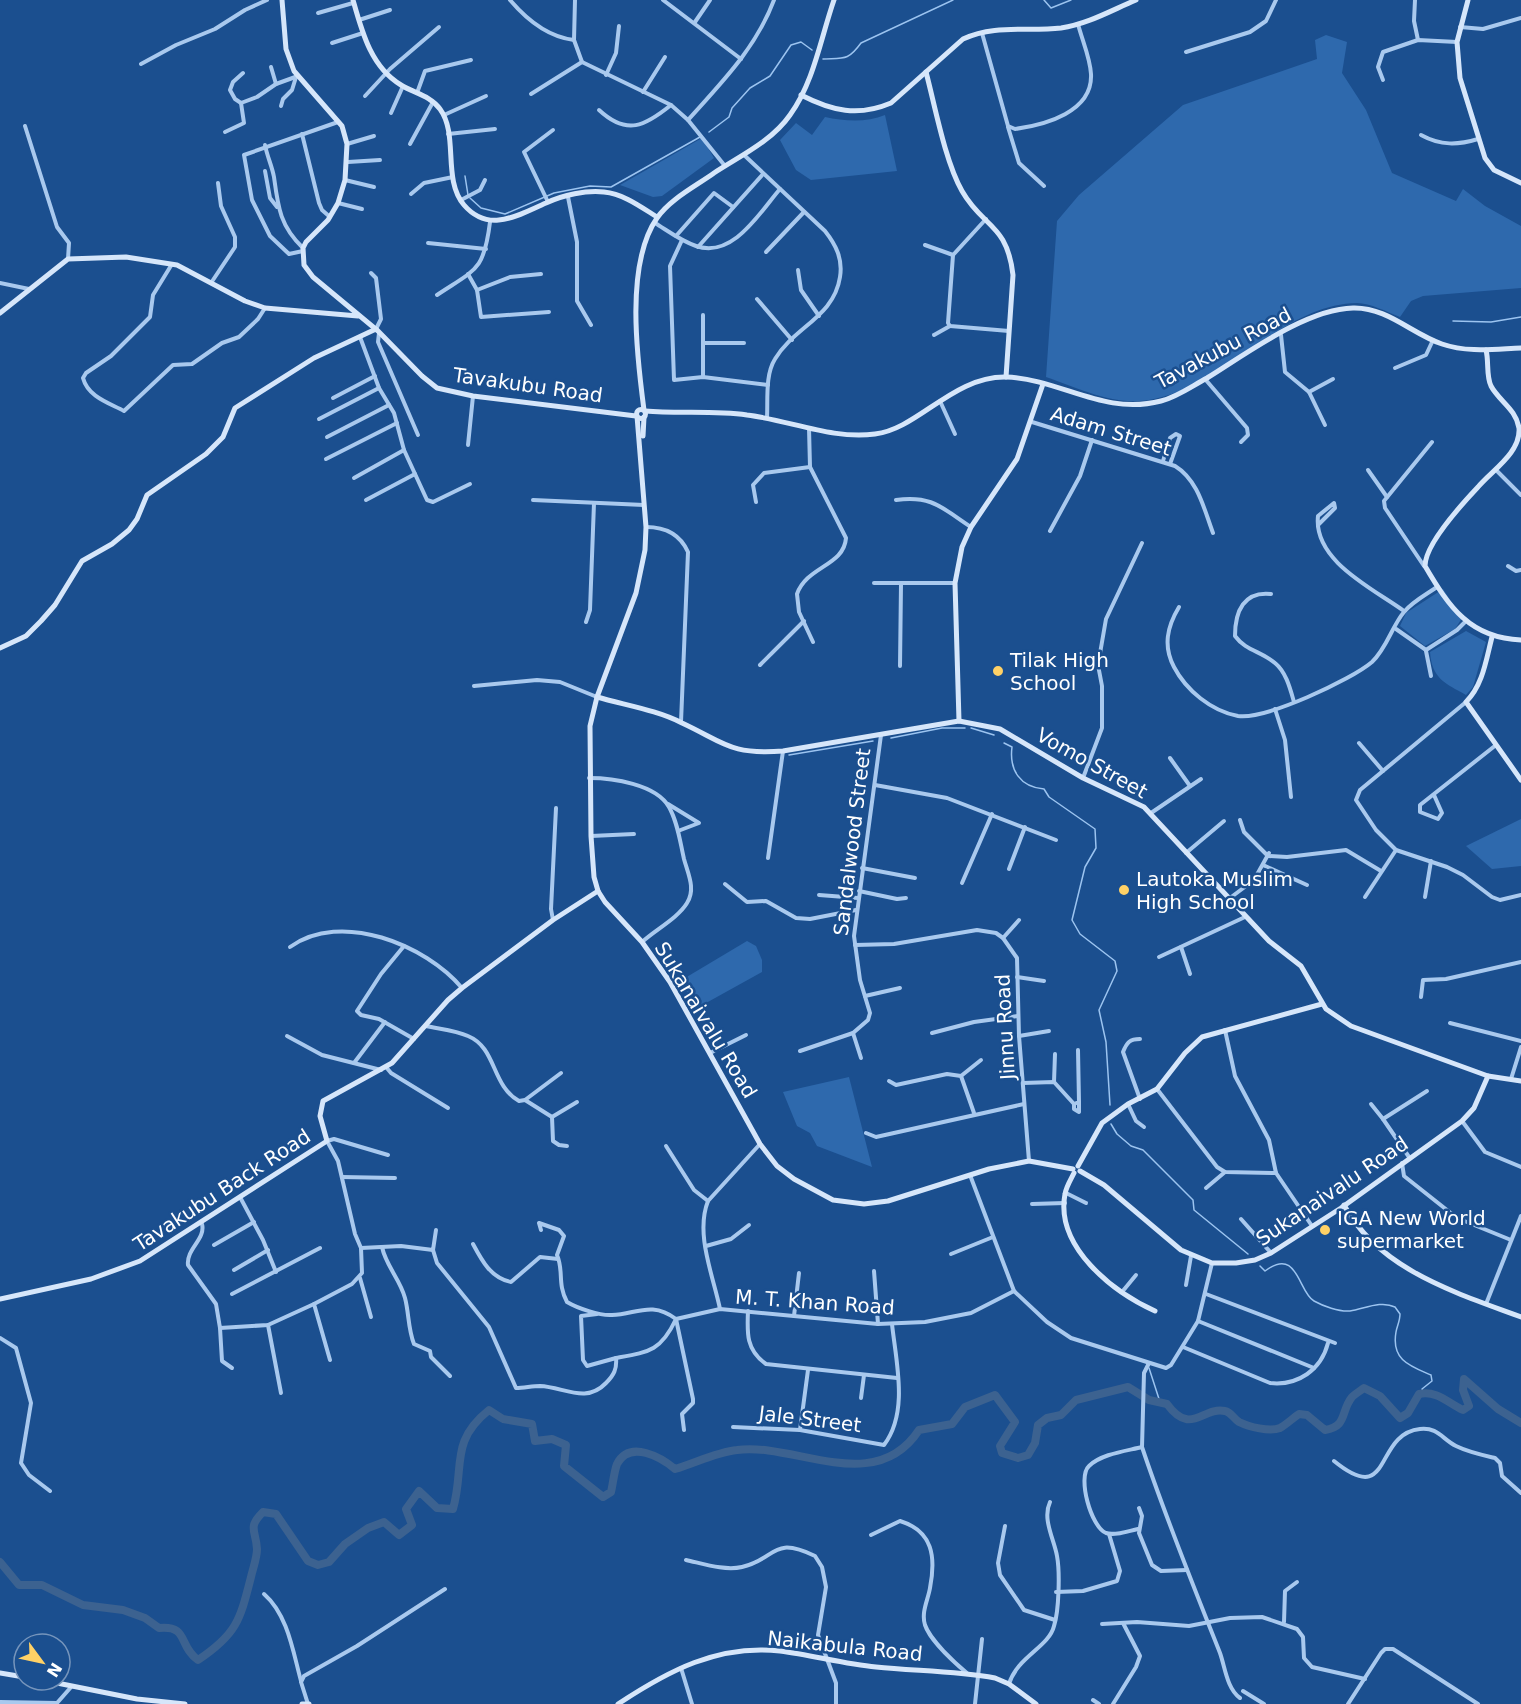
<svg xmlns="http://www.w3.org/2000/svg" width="1521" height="1704" font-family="'DejaVu Sans',sans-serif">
<rect width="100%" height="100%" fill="#1b4f8f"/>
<!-- green -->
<g fill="#2e69ad">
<path d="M1326 35 1347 42 1342 73 1366 110 1392 173 1456 201 1463 189 1485 206 1521 226V288L1423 296 1411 301 1400 317C1387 312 1370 303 1357 303 1279 304 1215 397 1139 401 1108 403 1075 387 1046 377L1057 221 1079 195 1183 105 1317 59 1315 40Z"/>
<path d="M885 115 897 171 811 180 796 170 780 140 796 123 812 135 825 117C844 121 866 123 885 115Z"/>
<path d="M702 138 714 158 662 196 653 197 620 185Z"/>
<path d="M1443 589 1462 618 1455 629 1425 646 1400 626 1406 613Z"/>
<path d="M1466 631 1486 642 1473 687 1466 695C1445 683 1432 679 1430 652Z"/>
<path d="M1521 819V866L1492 869 1466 846Z"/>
<path d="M747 941 756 946 762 960V972L697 1008 680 981Z"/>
<path d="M849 1077 872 1167 817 1146 810 1133 797 1126 783 1092Z"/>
</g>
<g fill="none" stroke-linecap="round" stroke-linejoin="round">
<!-- stream -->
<g stroke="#9cc4f0" stroke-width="1.5">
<path d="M1044 0 1051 8 1071 0"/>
<path d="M823 59C844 58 848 61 861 43L953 0"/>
<path d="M709 132 729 117 732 108 750 88 770 76 791 45 801 42 812 50"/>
<path d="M465 176 468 195"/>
<path d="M470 198 481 208 505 214 554 193 590 186 611 187 700 137"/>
<path d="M1453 321 1491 322 1521 317"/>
<path d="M971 728 994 735"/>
<path d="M891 738 942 728H965"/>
<path d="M1004 743 1012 747C1009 770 1020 787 1044 789L1049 797 1095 829 1096 848 1085 867 1072 920 1080 934 1115 961 1117 971 1099 1010 1106 1042 1110 1105"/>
<path d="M789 755 873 741"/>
<path d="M1111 1124 1117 1134 1131 1146 1143 1150 1193 1200 1194 1210 1248 1254"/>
<path d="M1260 1266 1265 1271C1298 1246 1298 1292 1314 1301 1323 1306 1339 1312 1350 1311 1364 1309 1381 1300 1395 1307L1400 1314C1400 1321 1397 1326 1396 1332 1391 1360 1410 1366 1431 1375L1432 1381 1422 1389 1423 1393"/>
<path d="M1149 1368 1160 1402"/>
</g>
<!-- river -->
<path stroke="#3c6290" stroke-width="8" d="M0 1562 19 1585H42L83 1605 123 1610 145 1618 159 1628C189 1625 178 1646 198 1660 237 1634 240 1620 251 1577 253 1568 257 1558 257 1549 256 1530 247 1528 263 1512L276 1514 308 1561 318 1565 329 1562 345 1544 368 1528 384 1522 399 1535 412 1525 406 1509 419 1491 437 1508 453 1509C465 1467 449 1442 489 1410L503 1419 532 1424 535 1441 552 1439 566 1445 564 1466 603 1497 611 1492C613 1484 614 1472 617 1464 630 1439 662 1458 675 1469 695 1463 717 1452 737 1450 795 1442 875 1497 919 1430L952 1424 965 1407 995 1395 1015 1422 1000 1446 1002 1453 1018 1458 1028 1455 1035 1443 1038 1425 1047 1418 1061 1415 1076 1400 1128 1387 1149 1400 1167 1404C1191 1437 1203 1406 1225 1411 1231 1412 1234 1419 1239 1422 1249 1427 1270 1432 1280 1428 1287 1424 1293 1418 1299 1414L1307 1415 1325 1430C1348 1426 1340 1412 1352 1397 1355 1394 1360 1391 1364 1388L1380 1396 1400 1418 1408 1413 1419 1394C1437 1390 1448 1403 1463 1410L1469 1406 1463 1390 1464 1379 1498 1409 1521 1423"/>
<!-- street -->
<g stroke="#a9c9ee" stroke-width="4">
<path d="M510 0C527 20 548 37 574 40"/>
<path d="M575 0 574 40 582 62 671 105 688 120 725 166"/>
<path d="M663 0 741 59"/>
<path d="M1415 0 1414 21 1418 40"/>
<path d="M318 13 353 3"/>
<path d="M359 20 390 10"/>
<path d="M695 22 710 0"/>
<path d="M1460 27 1483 29 1521 18"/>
<path d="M982 33 1008 126 1015 129C1045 125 1093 112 1091 74 1090 57 1082 40 1078 24"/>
<path d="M332 43 363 33"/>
<path d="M1186 52 1250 32 1266 21 1276 0"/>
<path d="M141 64 176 45 215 29 245 10 267 0"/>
<path d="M271 67 276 84"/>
<path d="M243 73 233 82 230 90 235 99 241 103 257 97 276 84 298 76"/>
<path d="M606 75 616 53 619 26"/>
<path d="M1383 80 1378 67 1383 52 1418 40 1457 42"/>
<path d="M643 92 665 57"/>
<path d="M417 93 425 71 471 60"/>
<path d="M531 94 582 62"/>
<path d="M365 96 390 69 439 27"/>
<path d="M281 106 283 99 292 90 296 77"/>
<path d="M599 110C627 136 645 126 671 105"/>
<path d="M391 113 403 86"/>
<path d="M444 115 486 96"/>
<path d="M688 120C722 82 756 48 774 0"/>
<path d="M25 126 57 227 69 243 68 259"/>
<path d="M1008 127 1019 163 1044 186"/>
<path d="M225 132 244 123 241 103"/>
<path d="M302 134 319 203 322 210 330 217"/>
<path d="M448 134 495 129"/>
<path d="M1421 135C1441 146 1458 145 1478 139"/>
<path d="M347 144 374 136"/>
<path d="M410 144 433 102"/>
<path d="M265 145C267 156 272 166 274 177 278 207 280 226 303 248"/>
<path d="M744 155 825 231C836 245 843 259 840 277 834 317 794 327 775 359 765 375 768 399 767 418"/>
<path d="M348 162 380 160"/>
<path d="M265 171 270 198 277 207"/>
<path d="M345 180 374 187"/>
<path d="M411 194 424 183 453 177"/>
<path d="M568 197 577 242V301L591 325"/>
<path d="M461 200 480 190 485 180"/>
<path d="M548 202 524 152 553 130"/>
<path d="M338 203 362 209"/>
<path d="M986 219 953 255 948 323 950 326 1009 331"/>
<path d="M655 223C668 231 681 241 696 246 733 259 760 212 780 189"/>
<path d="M676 236 714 193 733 207"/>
<path d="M682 240 670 266 674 380 703 377 768 385"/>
<path d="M428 243 486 249"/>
<path d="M925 245 953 255"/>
<path d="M698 247 763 174"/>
<path d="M303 251 289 254 270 236 252 200 244 155 338 122"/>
<path d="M766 252 804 212"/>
<path d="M172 264 153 295 150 317 111 356 86 373 83 378C88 397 109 403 124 411L173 365 192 364 222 343 239 337 258 319 265 308"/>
<path d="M798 270 801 290 819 316"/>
<path d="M371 273 376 278 381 319 376 329"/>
<path d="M468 274 477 290 481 317 549 312"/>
<path d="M0 283 29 289"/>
<path d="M211 283 235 247V237L221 206 218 183"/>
<path d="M477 290 510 277 541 274"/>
<path d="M437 295C476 269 484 271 490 222"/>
<path d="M757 299 792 340"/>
<path d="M703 315V377"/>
<path d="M379 333 378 342 418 435"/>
<path d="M934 335 950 326"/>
<path d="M1281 335 1285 372 1309 392 1325 425"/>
<path d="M360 337 379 388 394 413 404 450 427 500 433 502 470 484"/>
<path d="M703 343H744"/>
<path d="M1395 368 1426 355 1433 340"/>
<path d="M1205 379 1247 428 1248 435 1241 442"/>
<path d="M1309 392 1333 379"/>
<path d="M333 398 375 376"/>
<path d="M940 401 955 434"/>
<path d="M319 419 379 388"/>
<path d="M1032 422 1175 466C1198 480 1204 509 1213 533"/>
<path d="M809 428 810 467 846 538C844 566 807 566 797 594L799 612 813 642"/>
<path d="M327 437 389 405"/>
<path d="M468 445 473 396"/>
<path d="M326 459 397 423"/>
<path d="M1163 461 1170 438 1176 434 1180 436 1170 464"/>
<path d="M1368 470 1387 497"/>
<path d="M1496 470 1521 495"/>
<path d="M354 478 404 450"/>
<path d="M366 500 415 474"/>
<path d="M533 500 644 505"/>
<path d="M896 500C932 495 942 508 971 527"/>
<path d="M756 502 753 485 764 473 810 467"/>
<path d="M1318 525 1335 508 1334 503 1318 516C1313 561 1374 589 1404 611"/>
<path d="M646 527C666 527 680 534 688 552L681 722"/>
<path d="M1050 531 1080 476 1092 440"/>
<path d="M1424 566 1385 508 1384 501 1432 442"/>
<path d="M1508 566 1516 571 1521 570"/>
<path d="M874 583H955"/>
<path d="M1271 594C1244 591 1235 611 1235 636 1246 651 1261 651 1275 663 1286 672 1290 688 1294 702"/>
<path d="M1179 607C1167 627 1163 646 1174 667 1186 690 1211 711 1238 716 1265 720 1351 680 1372 662 1387 648 1392 626 1404 612 1412 602 1427 594 1437 587"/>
<path d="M586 622 590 610 594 503"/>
<path d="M1396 629 1426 650"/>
<path d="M1426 650 1457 630 1465 622"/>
<path d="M1426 651 1431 676"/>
<path d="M760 665 804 621"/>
<path d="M900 666 901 584"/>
<path d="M474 686 537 680 560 682 597 697"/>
<path d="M1466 702 1360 790 1356 800 1376 830 1396 850 1447 867 1463 875 1492 897 1500 900 1521 895"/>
<path d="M1275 709 1285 740 1291 797"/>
<path d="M1359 743 1383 771"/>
<path d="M1170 758 1190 786"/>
<path d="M589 778C612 778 656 784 669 807 678 823 680 842 684 859 688 874 696 889 687 903 678 918 655 930 642 942"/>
<path d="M1083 778 1102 728V686L1098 665 1106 619 1142 543"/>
<path d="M875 785 947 798 1056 840"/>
<path d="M1434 795 1442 813 1438 819 1420 812V805L1496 745"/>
<path d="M668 804 699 823 678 831"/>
<path d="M1151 813 1201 779"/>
<path d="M1240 820 1244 832 1268 856 1287 857 1346 850 1381 871"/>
<path d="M591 836 634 834"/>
<path d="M1186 853 1224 821"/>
<path d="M768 858 783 751"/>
<path d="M1263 865 1307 885"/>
<path d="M862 868 915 878"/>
<path d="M1009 869 1025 827"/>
<path d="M962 883 992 814"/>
<path d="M725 884 747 902 766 901 796 918 810 919 856 910"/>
<path d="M859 891 897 899 906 898"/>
<path d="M819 895 858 898"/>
<path d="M1365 897 1396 850"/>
<path d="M1425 897 1431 861"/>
<path d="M1230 898 1254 880 1269 853"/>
<path d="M553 920 551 909 556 808"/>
<path d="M1003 938 1019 920"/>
<path d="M855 945 894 944 977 930 996 933 1003 938 1017 958 1019 1036 1029 1161"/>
<path d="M404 946 381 974 357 1011 361 1015 379 1019 414 1039"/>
<path d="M290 947C341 910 426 945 462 988"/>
<path d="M1181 947 1190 974"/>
<path d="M1159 957 1245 917"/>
<path d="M1017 977 1044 981"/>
<path d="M865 996 900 988"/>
<path d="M1421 997 1423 980 1446 979 1521 962"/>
<path d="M1450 1023 1521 1041"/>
<path d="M426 1026C439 1029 455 1030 468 1036 497 1048 491 1085 519 1101L525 1100 561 1073"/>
<path d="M1225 1030 1235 1076 1269 1140 1276 1173 1312 1226"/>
<path d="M853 1033 861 1058"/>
<path d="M932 1033 974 1022 1018 1016"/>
<path d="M287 1036 322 1055 381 1070"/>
<path d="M1019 1036 1049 1031"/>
<path d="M1140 1039C1130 1039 1127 1042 1123 1052L1140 1099"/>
<path d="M800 1051 853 1033 868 1020 870 1013 860 980 854 936 881 735"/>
<path d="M710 1053 746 1035"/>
<path d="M354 1063 385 1022"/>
<path d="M386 1067 391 1073 448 1108"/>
<path d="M961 1076 981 1060"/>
<path d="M1511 1079 1521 1047"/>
<path d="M889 1081 896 1085 947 1074 961 1076 974 1113"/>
<path d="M1054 1082 1055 1054"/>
<path d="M1023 1083 1054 1082 1074 1104 1079 1102 1078 1050"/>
<path d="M1157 1089 1217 1167 1225 1172 1276 1173"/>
<path d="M525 1100 552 1117 553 1141 559 1145 567 1146"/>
<path d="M1074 1104V1109L1079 1112V1102"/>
<path d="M1128 1104 1136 1121 1144 1127"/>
<path d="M1371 1104 1383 1119"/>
<path d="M552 1117 577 1102"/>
<path d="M1462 1121 1485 1152 1521 1167"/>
<path d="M866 1133 876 1137 1024 1104"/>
<path d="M666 1146 694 1190 708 1201"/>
<path d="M1409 1157 1383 1119 1427 1091"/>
<path d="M1402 1163 1404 1176 1457 1218 1511 1240"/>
<path d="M970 1175 1014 1291 1047 1322 1071 1338 1166 1368 1171 1365 1198 1321 1212 1263"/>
<path d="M342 1177 395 1178"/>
<path d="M1206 1188 1225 1172"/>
<path d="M1066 1193 1086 1203"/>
<path d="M240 1197 263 1240 276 1272"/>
<path d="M1032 1204 1065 1203"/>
<path d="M1241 1219 1271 1253"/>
<path d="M202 1224C206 1239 186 1249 188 1265L216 1304 220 1328 268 1325 314 1304"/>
<path d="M541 1230 539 1223 559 1230 564 1236 557 1255C564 1271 557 1283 567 1302 577 1308 600 1316 612 1315 635 1315 651 1300 676 1319L693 1399V1403L682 1414 684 1430"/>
<path d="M473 1244C482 1261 491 1278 511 1282L540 1257 558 1259"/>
<path d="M214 1245 254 1222"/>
<path d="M706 1246 731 1239 749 1225"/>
<path d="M382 1247C386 1266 400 1279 405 1298 409 1313 408 1329 414 1344L430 1351 431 1357 450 1376"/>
<path d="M361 1248 401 1246 433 1250 436 1230"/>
<path d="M433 1250 437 1263 489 1327 516 1388C524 1388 532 1386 540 1386 564 1387 586 1404 606 1383 614 1375 617 1369 616 1358 649 1352 661 1351 676 1319L720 1309 878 1324 925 1322 971 1313 1014 1291"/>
<path d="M951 1254 993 1237"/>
<path d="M234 1270 268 1250"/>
<path d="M874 1271 878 1324"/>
<path d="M360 1278 371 1317"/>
<path d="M1186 1285 1191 1256"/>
<path d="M1122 1292 1136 1275"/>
<path d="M232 1294 320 1248"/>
<path d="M1206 1294 1335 1343"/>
<path d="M1486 1304 1521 1216"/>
<path d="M720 1309C713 1275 695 1234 708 1201L760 1144"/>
<path d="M748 1311C747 1333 746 1350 766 1364L897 1378"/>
<path d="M597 1314 581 1316 583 1360 587 1366 616 1358"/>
<path d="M794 1316 799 1273"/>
<path d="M1198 1321 1314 1368"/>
<path d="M268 1325 281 1393"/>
<path d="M220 1328 222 1361 232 1368"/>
<path d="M0 1338 16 1348 31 1403 21 1463 29 1475 50 1491"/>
<path d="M1183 1347 1270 1383C1298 1386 1321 1370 1328 1343"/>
<path d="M330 1360 314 1304 352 1284 362 1273 361 1248 355 1234 338 1161 327 1141 334 1139 388 1155"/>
<path d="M861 1398 864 1375"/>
<path d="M733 1427 800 1430 884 1445C909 1412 896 1362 892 1324"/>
<path d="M800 1430 808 1370"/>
<path d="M1142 1447 1144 1373 1149 1363"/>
<path d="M1334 1461C1393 1509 1373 1434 1420 1429 1438 1427 1442 1439 1456 1446 1468 1452 1482 1455 1495 1458L1500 1463 1502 1476 1521 1493"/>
<path d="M1139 1508 1142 1516 1139 1533 1152 1565 1161 1571 1187 1570"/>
<path d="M1005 1526 998 1563 1000 1575 1024 1610 1055 1620"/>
<path d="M1138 1529C1128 1531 1115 1536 1106 1533 1091 1527 1077 1477 1089 1466 1101 1454 1126 1451 1142 1447 1165 1516 1193 1585 1220 1653 1225 1667 1227 1689 1240 1698"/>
<path d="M871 1535 900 1521C933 1531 936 1557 930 1588 928 1600 921 1612 925 1625 930 1640 955 1663 968 1674"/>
<path d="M686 1560C704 1564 725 1571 742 1567 777 1559 771 1535 815 1556L822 1567 826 1587 818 1635 836 1683V1704"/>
<path d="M1056 1592 1083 1591 1117 1581 1120 1571 1109 1534"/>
<path d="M264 1594C288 1615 293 1652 301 1681"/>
<path d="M1284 1622 1285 1591 1297 1582"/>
<path d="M1102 1624 1137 1622 1189 1626 1230 1618 1262 1617 1297 1629 1303 1637 1304 1658 1312 1667 1365 1679"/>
<path d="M681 1668 692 1704"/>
<path d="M1009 1684C1017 1657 1049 1647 1054 1626 1059 1611 1060 1572 1057 1556 1054 1539 1042 1519 1050 1502"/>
<path d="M1243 1691 1264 1704"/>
<path d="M1093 1700 1099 1704"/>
<path d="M0 1702 57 1703 72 1686"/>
<path d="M308 1704 301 1682 304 1676 357 1646 445 1589"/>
<path d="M975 1704 982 1639"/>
<path d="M1113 1704 1136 1667 1140 1656 1123 1623"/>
<path d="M1348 1704 1381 1653 1385 1649H1393L1478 1704"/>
</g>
<!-- secondary -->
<g stroke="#d6e6fa" stroke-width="5">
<path d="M282 0 286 49 294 71 342 126 347 144 345 180 338 203 328 220 306 242 303 248 304 265 313 277 378 331 422 376 437 388 473 396 636 416"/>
<path d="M353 0C362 32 371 67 401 85 414 93 431 96 440 109 459 135 442 179 464 205 489 234 518 215 546 203 563 195 586 190 604 192 624 194 641 207 657 217"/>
<path d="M1468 0 1457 42 1460 78 1485 158 1494 170 1521 183"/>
<path d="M926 72C935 106 945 161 962 191 983 228 1007 223 1013 275L1006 377"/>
<path d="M801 95C832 111 858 117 891 103L963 39C995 24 1027 32 1061 28 1088 24 1112 10 1136 0"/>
<path d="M0 313 68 259 126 257 177 265 245 301 265 308 358 316"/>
<path d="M1486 350C1489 361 1486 376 1491 386 1499 401 1516 409 1519 428 1521 453 1491 471 1478 487 1462 504 1425 544 1425 566 1449 607 1470 638 1521 640"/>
<circle cx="641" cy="414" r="4.5"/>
<path d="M644 410C637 357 625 264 657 218 670 199 696 186 714 173 740 156 772 141 790 115 814 82 821 37 834 0"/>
<path d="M645 411C679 414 713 410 747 415 789 420 833 440 875 434 918 429 953 376 1006 377 1061 379 1103 416 1161 401 1177 397 1192 386 1207 378 1246 354 1306 309 1353 308 1387 307 1412 334 1442 344 1468 353 1495 349 1521 348"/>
<path d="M637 416 646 527 645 550 636 593 597 697 590 726 591 836 594 877 598 891 605 902 642 942 670 982 760 1144 777 1166 794 1179 833 1200 864 1204 888 1201 989 1169 1029 1161 1073 1169"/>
<path d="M643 436 644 417"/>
<path d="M1492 637C1486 660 1483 685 1466 702L1521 780"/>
<path d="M0 648 26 636 41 621 55 605 82 561 112 544 129 530 137 519 147 495 206 454 223 437 235 408 314 358 376 329"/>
<path d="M597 697C624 705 657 710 682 723 725 743 730 755 783 751L959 721 1000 729 1083 778 1144 807 1269 941 1301 966 1326 1009 1351 1026 1488 1076 1521 1081"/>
<path d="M959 721 955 583 962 547 971 527 1017 459 1043 384"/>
<path d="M1078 1166 1102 1123 1128 1104 1157 1089 1185 1053 1202 1037 1322 1004"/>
<path d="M1080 1171 1104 1185 1181 1250 1212 1263H1236L1255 1260 1271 1253 1341 1208 1462 1121 1474 1108 1488 1076"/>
<path d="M1074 1173C1071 1179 1066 1187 1065 1194 1055 1247 1113 1292 1155 1311"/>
<path d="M1344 1205C1379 1270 1457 1293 1521 1317"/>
<path d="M0 1299 91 1279 140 1261 327 1141 320 1116 323 1101 392 1063 448 1000 462 988 553 920 598 891"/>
<path d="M0 1673 24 1677"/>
<path d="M42 1680 137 1699 185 1704"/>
<path d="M302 1704H309"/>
<path d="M618 1704C668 1671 718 1644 780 1651 812 1655 844 1664 876 1667 915 1671 956 1671 995 1678L1009 1684 1036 1704"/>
</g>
</g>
<!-- markers -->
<g fill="#ffd166" stroke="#1b4f8f" stroke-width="2">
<circle cx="998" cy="671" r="6"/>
<circle cx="1124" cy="890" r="6"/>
<circle cx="1325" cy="1230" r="6"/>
</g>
<g text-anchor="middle" stroke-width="5" stroke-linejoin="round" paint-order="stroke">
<!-- street labels -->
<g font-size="20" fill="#fff" stroke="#1b4f8f">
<text transform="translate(1223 348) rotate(-28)" y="7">Tavakubu Road</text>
<text transform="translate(528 385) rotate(8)" y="7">Tavakubu Road</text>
<text transform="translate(1111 431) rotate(17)" y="7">Adam Street</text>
<text transform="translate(1092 763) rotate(29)" y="7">Vomo Street</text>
<text transform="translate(852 842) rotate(-83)" y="7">Sandalwood Street</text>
<text transform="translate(706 1020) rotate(59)" y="7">Sukanaivalu Road</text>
<text transform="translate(1005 1027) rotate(-93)" y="7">Jinnu Road</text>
<text transform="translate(222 1190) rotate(-33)" y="7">Tavakubu Back Road</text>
<text transform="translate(1332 1191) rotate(-34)" y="7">Sukanaivalu Road</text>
<text transform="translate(815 1302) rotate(4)" y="7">M. T. Khan Road</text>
<text transform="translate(810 1419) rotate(7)" y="7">Jale Street</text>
<text transform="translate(845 1646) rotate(6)" y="7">Naikabula Road</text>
</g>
<!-- poi labels -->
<g font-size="20" fill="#fff" stroke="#1b4f8f" text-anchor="start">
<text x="1010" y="667">Tilak High<tspan x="1010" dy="23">School</tspan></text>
<text x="1136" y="886">Lautoka Muslim<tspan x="1136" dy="23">High School</tspan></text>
<text x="1337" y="1225">IGA New World<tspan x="1337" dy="23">supermarket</tspan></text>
</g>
</g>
<!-- north arrow -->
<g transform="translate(42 1662) rotate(123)"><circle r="28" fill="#1b4f8f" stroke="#7695bc" stroke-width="1.5"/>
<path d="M0-4.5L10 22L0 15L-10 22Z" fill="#ffd166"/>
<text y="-9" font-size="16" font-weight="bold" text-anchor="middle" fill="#ffffff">N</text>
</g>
</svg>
